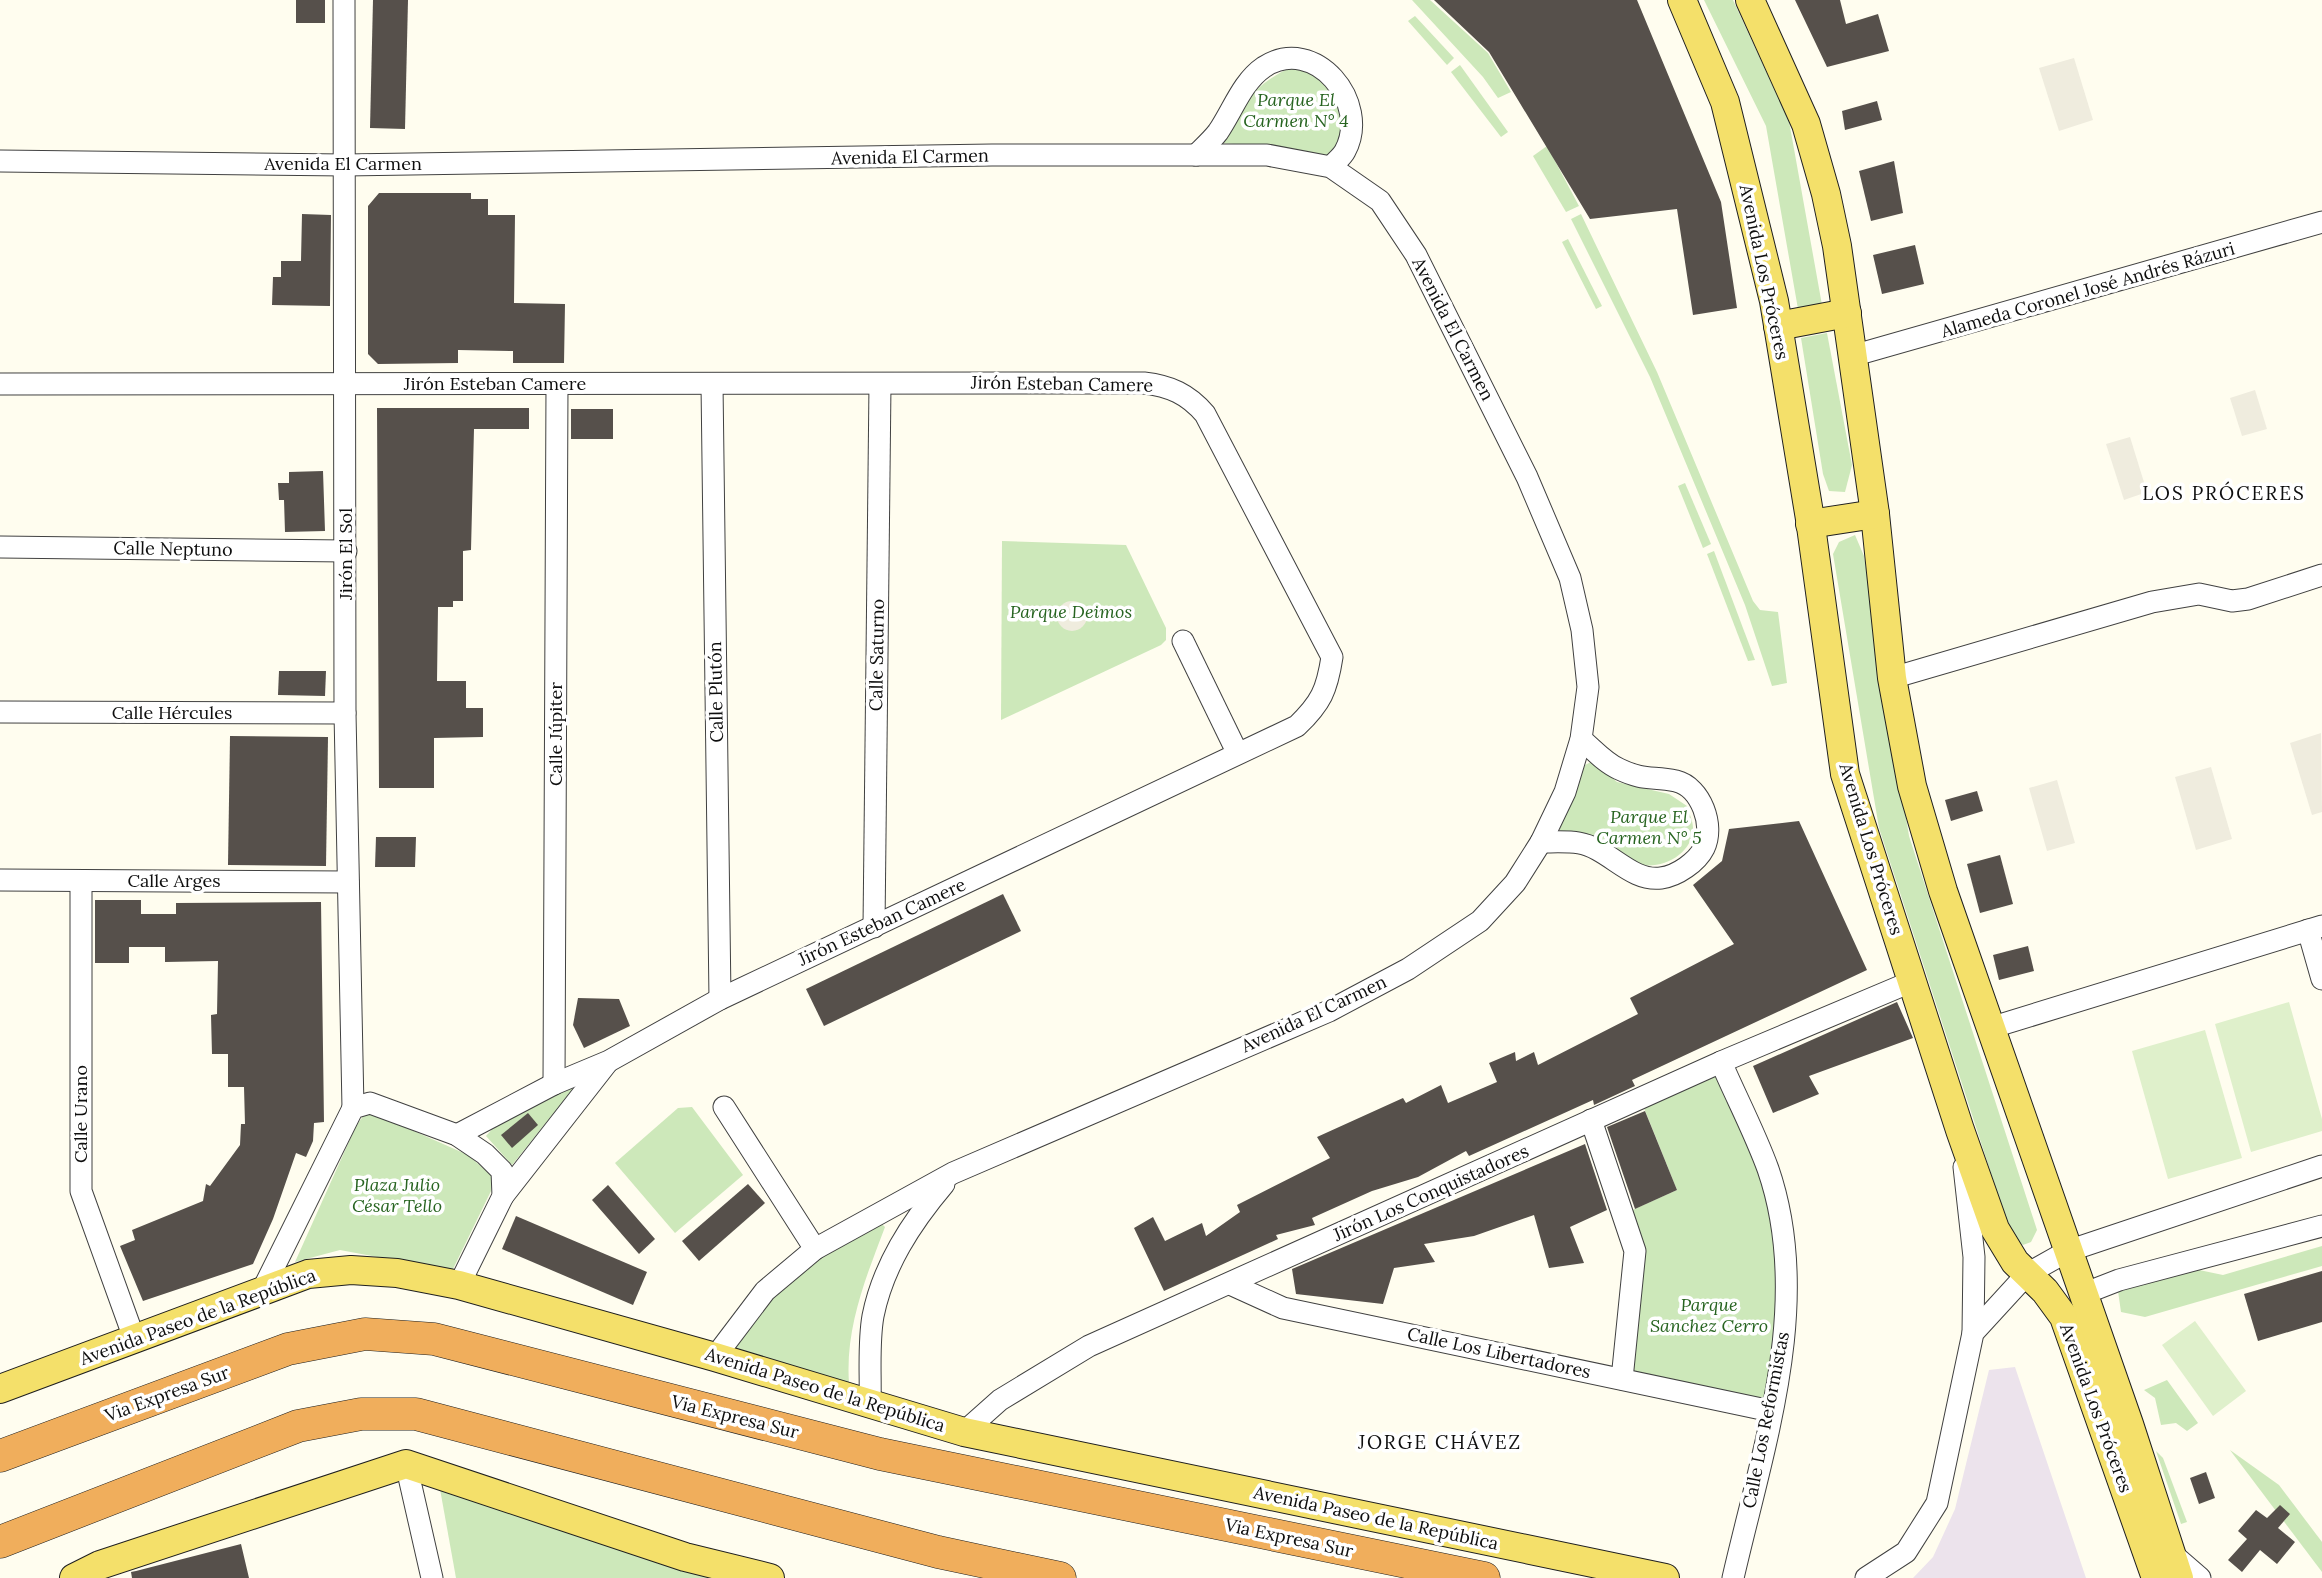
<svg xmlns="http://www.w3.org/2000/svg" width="2322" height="1578" font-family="Lora,serif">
<rect width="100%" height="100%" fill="#fffdef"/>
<!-- industrial -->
<path fill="#ece3ec" d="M2015 1367 2086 1578H1913L1933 1557 1955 1509 1989 1370Z"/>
<!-- green -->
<g fill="#cde8ba">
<path d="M1412 0H1430L1488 53 1511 92 1498 98 1483 77Z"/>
<path d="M1704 0H1733L1789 121 1822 305 1798 309 1766 126Z"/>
<path d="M1415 16 1454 58 1447 65 1408 21Z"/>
<path d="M1460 65 1508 132 1501 137 1451 72Z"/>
<path d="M1294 66C1344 79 1355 118 1330 161L1275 147 1220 143C1242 105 1253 84 1294 66Z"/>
<path d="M1547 146 1579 206 1566 212 1533 156Z"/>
<path d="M1581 214 1657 372 1753 601 1760 610 1778 612 1787 683 1772 686 1745 605 1650 377 1571 219Z"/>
<path d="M1568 239 1602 306 1596 309 1562 242Z"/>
<path d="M1827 333 1852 465 1845 492 1829 491 1823 474 1801 338Z"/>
<path d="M1685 483 1711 544 1703 548 1678 486Z"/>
<path d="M1855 535 1864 556 1909 836 2037 1230 2031 1242 2023 1245 2011 1235 1879 828 1833 554 1839 542Z"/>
<path d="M1002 541 1126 545 1166 628V640L1161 645 1001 720Z"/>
<path d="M1714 551 1755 660 1748 661 1707 554Z"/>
<path d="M1593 761 1617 782 1669 794 1687 806C1689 813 1693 821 1693 828 1693 857 1654 874 1630 861 1620 855 1616 843 1605 840 1590 835 1577 835 1561 833L1559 826 1585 765Z"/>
<path d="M1721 1062 1785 1249 1771 1411 1622 1379 1628 1212 1677 1190 1640 1098Z"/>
<path d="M578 1083 512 1165 486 1136 494 1127Z"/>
<path d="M692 1107 743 1175 675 1233 615 1163 678 1108Z"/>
<path d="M371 1112 468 1155 493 1177 491 1191 452 1271 340 1250 295 1262 356 1126 364 1115Z"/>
<path d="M882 1224 885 1227C866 1277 845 1328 849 1383L733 1351 772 1299 816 1252Z"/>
<path d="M2322 1246V1266L2145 1317 2121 1312 2117 1284 2180 1266 2223 1275Z"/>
<path d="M2167 1380 2198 1423 2187 1431 2176 1423 2161 1425 2155 1398 2144 1390Z"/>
<path d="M2230 1450 2279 1485 2322 1542V1572Z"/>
<path d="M2156 1451 2163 1458 2187 1522 2181 1524Z"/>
<path d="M440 1489 746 1578H456Z"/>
</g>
<!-- pitch -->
<g fill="#dff0cb">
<path d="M2289 1002 2322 1119V1131L2251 1152 2215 1024Z"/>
<path d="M2205 1030 2242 1158 2168 1179 2132 1051Z"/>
<path d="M2195 1321 2246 1391 2213 1416 2162 1345Z"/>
</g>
<!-- plaza -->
<g fill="#efecde">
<path d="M2074 58 2093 120 2059 131 2039 68Z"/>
<path d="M2255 390 2267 429 2242 436 2230 398Z"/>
<path d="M2130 437 2147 492 2124 500 2106 444Z"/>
<circle cx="1072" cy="616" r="15"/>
<path d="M2321 733 2322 812 2312 815 2290 743Z"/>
<path d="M2211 767 2232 839 2196 850 2175 777Z"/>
<path d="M2057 780 2075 843 2047 851 2029 788Z"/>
</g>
<!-- building -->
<g fill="#56504b">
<rect x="296" y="0" width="29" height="23"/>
<path d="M373 0H408L405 129 370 128Z"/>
<path d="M1434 0H1637L1721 202 1737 308 1693 315 1677 209 1590 219 1489 52Z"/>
<path d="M1795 0H1840L1846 24 1878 14 1889 51 1827 67Z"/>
<path d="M1877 101 1882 120 1845 130 1842 111Z"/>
<path d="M1894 161 1903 213 1871 221 1859 171Z"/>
<path d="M379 193H471V199H488V215H515L514 303 565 304 564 363H513V351L458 350V363L378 364 368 354V206Z"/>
<path d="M302 214 331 215 330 306 272 305 273 277H281V261H301Z"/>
<path d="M1915 245 1924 284 1882 294 1873 255Z"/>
<path d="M377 408H529V429H474L471 550 463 551V601H453V607H438L437 681H466V708H483V737L434 738V788H379Z"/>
<rect x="571" y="409" width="42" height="30"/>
<path d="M323 471 325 531 285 532 284 500H279L278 483H289V472Z"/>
<path d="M279 671H326L325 696 278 695Z"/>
<path d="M230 736 328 737 326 866 228 865Z"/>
<path d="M1977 791 1983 811 1951 821 1945 800Z"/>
<path d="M1799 821 1867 970 1632 1080 1635 1086 1594 1105 1593 1100 1469 1156 1466 1151 1418 1177 1372 1191 1312 1218 1315 1225 1276 1235 1278 1239 1164 1291 1134 1228 1153 1217 1165 1241 1202 1223 1206 1236 1240 1212 1237 1205 1330 1158 1317 1137 1403 1098 1406 1103 1441 1085 1448 1103 1497 1082 1489 1063 1515 1052 1516 1061 1534 1052 1538 1065 1638 1014 1630 998 1734 944 1693 885 1722 861 1729 829Z"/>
<path d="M376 837H416L415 867H375Z"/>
<path d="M2000 855 2013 904 1980 913 1967 864Z"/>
<path d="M1003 894 1021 931 824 1026 806 989Z"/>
<path d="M95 900H141V914H176V903L321 902 324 1122 314 1123 313 1141 306 1157 296 1153 273 1219 253 1264 143 1301 120 1246 135 1240 132 1230 203 1201 206 1184 210 1186 240 1145 241 1124H245L244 1087H228V1054H212L211 1015 217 1014 218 961 165 962V947H129V963H95Z"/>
<path d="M2028 946 2034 971 1999 980 1993 955Z"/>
<path d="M578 998 619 999 630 1026 584 1048 573 1025Z"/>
<path d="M1897 1002 1913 1038 1809 1076 1819 1094 1773 1113 1753 1066Z"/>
<path d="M1645 1111 1677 1190 1635 1209 1607 1127Z"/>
<path d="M528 1113 538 1125 512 1148 501 1135Z"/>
<path d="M1585 1144 1607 1210 1570 1227 1584 1263 1549 1268 1534 1215 1474 1236 1424 1244 1435 1262 1394 1268 1383 1304 1296 1294 1292 1269Z"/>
<path d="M748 1184 765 1203 699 1261 682 1241Z"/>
<path d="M608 1185 655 1239 639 1254 592 1200Z"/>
<path d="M516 1216 647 1272 633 1305 502 1249Z"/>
<path d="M2322 1271V1322L2258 1341 2244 1294Z"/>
<path d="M2206 1472 2215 1498 2199 1504 2190 1478Z"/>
<path d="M2280 1505 2290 1514 2278 1528 2295 1542 2277 1564 2260 1550 2242 1572 2228 1560 2247 1539 2238 1531 2256 1510 2267 1518Z"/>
<path d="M241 1544 249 1578H132L131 1572 136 1571Z"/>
</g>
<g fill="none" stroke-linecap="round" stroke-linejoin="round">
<!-- minor casing -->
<g stroke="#414141" stroke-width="23">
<g id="minor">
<path d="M344 0 345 713 353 1108"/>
<path d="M1196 155C1203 148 1212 140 1218 132 1233 110 1242 82 1264 67 1315 34 1371 103 1345 151 1342 157 1335 162 1331 167"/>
<path d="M0 161 345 165 992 155H1267L1331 167 1380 201 1416 255 1527 477 1570 578 1582 630 1588 687 1581 739 1565 792 1541 842 1515 883 1480 921 1408 969 1329 1011 953 1173 815 1249 765 1291 715 1357"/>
<path d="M1852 356 2322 222"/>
<path d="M0 384 1144 383C1170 386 1188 394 1205 414L1332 657C1327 690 1321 703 1297 726L720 999 609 1061 554 1084 457 1135"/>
<path d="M712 384 720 999"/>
<path d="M0 547 346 551"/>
<path d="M1183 641 1237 752"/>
<path d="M1892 678 2152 602 2199 594 2232 601 2248 599 2322 575"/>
<path d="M0 712 345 713"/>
<path d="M1541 842C1553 842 1567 841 1579 843 1609 848 1630 882 1661 878 1677 876 1697 862 1704 848 1715 826 1701 787 1676 781 1652 776 1644 781 1619 769 1605 763 1593 749 1581 739"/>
<path d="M0 880 348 882"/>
<path d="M81 881V1191L134 1338"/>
<path d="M874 927 880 384"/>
<path d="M2308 930 2322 979"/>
<path d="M1990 1028 2322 926"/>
<path d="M1721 1062C1736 1097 1755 1133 1768 1169 1814 1302 1763 1447 1733 1578"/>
<path d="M554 1084 557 385"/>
<path d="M724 1107 815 1249"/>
<path d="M1591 1120 1635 1251 1622 1379"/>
<path d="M1964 1167 1974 1257 1973 1333"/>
<path d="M503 1196 607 1063"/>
<path d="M1230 1284 1283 1308 1771 1411"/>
<path d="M262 1291 353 1108 370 1103 457 1135 485 1154 502 1171 503 1196 459 1285"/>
<path d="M2083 1294 2119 1280 2322 1226"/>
<path d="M870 1403C871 1376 868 1344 873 1316 883 1266 911 1223 944 1184"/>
<path d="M964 1432 1000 1400 1089 1346 1721 1062 1913 981"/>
<path d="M406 1464 432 1578"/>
<path d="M2170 1552 2200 1578"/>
<path d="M1866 1578 1906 1552 1937 1503 1973 1333 2027 1274 2068 1251 2322 1166"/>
</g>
</g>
<!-- major casing -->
<g stroke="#1f1f1f" stroke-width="30">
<g id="major">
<path d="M1682 0 1725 102 1774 301 1810 519 1845 774 1960 1130 1995 1229 2015 1262 2045 1291 2064 1317 2156 1578"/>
<path d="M1750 0 1806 124 1826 194 1837 246 1875 514 1892 678 1912 786 1943 891 2129 1424 2179 1578"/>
<path d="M1778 326 1847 313"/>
<path d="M1810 524 1875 514"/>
<path d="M0 1389 308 1274 351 1270 397 1273 459 1285 715 1357 964 1432 1665 1578"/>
<path d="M74 1578 100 1565 406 1464 685 1557 770 1578"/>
</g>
</g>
<!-- highway casing -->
<g stroke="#1f1f1f" stroke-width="33">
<g id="highway">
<path d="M0 1456 288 1349 365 1334 434 1339 880 1454 1484 1578"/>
<path d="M0 1542 298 1426 361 1414H416L938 1552 1060 1578"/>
</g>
</g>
<!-- minor -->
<use href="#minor" stroke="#fff" stroke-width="21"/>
<!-- major -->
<use href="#major" stroke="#f4e06a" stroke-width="28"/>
<!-- highway -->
<use href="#highway" stroke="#f0ae5c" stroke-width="32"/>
</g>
<g text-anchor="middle" stroke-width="7" stroke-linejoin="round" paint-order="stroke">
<!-- park labels -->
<g font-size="18" font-style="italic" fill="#276420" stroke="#fff">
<text x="1296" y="106">Parque El<tspan x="1296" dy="21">Carmen N° 4</tspan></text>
<text x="1071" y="618">Parque Deimos</text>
<text x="1649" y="823">Parque El<tspan x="1649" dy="21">Carmen N° 5</tspan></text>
<text x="397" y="1191">Plaza Julio<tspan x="397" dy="21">César Tello</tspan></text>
<text x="1709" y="1311">Parque<tspan x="1709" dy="21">Sanchez Cerro</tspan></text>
</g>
<!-- street labels -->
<g font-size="18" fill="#0e0e0e" stroke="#fff">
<text transform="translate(910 157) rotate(-1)" y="6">Avenida El Carmen</text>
<text x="343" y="170">Avenida El Carmen</text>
<text transform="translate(1764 272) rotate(78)" y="6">Avenida Los Próceres</text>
<text transform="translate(2088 290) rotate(-16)" y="6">Alameda Coronel José Andrés Rázuri</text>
<text transform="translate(1453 329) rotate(63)" y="6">Avenida El Carmen</text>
<text x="495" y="390">Jirón Esteban Camere</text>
<text transform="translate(1062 384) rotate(1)" y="6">Jirón Esteban Camere</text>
<text transform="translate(173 549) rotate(1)" y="6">Calle Neptuno</text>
<text transform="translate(346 554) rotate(-90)" y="6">Jirón El Sol</text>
<text transform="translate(877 655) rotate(-89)" y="6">Calle Saturno</text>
<text transform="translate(716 692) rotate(-91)" y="6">Calle Plutón</text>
<text x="172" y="719">Calle Hércules</text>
<text transform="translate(556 734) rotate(-90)" y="6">Calle Júpiter</text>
<text transform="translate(1871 849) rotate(73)" y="6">Avenida Los Próceres</text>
<text x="174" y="887">Calle Arges</text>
<text transform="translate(882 922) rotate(-25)" y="6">Jirón Esteban Camere</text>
<text transform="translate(1314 1014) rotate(-25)" y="6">Avenida El Carmen</text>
<text transform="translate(81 1114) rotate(-90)" y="6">Calle Urano</text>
<text transform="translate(1431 1193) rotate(-24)" y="6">Jirón Los Conquistadores</text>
<text transform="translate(198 1317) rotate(-20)" y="6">Avenida Paseo de la República</text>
<text transform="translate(1499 1353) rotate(12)" y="6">Calle Los Libertadores</text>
<text transform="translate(825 1390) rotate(17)" y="6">Avenida Paseo de la República</text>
<text transform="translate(167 1394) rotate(-20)" y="6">Via Expresa Sur</text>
<text transform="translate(2096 1408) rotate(70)" y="6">Avenida Los Próceres</text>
<text transform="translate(735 1417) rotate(14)" y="6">Via Expresa Sur</text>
<text transform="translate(1766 1420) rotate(-79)" y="6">Calle Los Reformistas</text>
<text transform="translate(1376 1518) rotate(12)" y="6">Avenida Paseo de la República</text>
<text transform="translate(1289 1538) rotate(12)" y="6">Via Expresa Sur</text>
</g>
<!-- neighbourhood labels -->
<g font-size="19" letter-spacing="2" fill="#0e0e0e" stroke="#fff">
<text x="2224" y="500">LOS PRÓCERES</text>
<text x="1440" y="1449">JORGE CHÁVEZ</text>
</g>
</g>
</svg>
